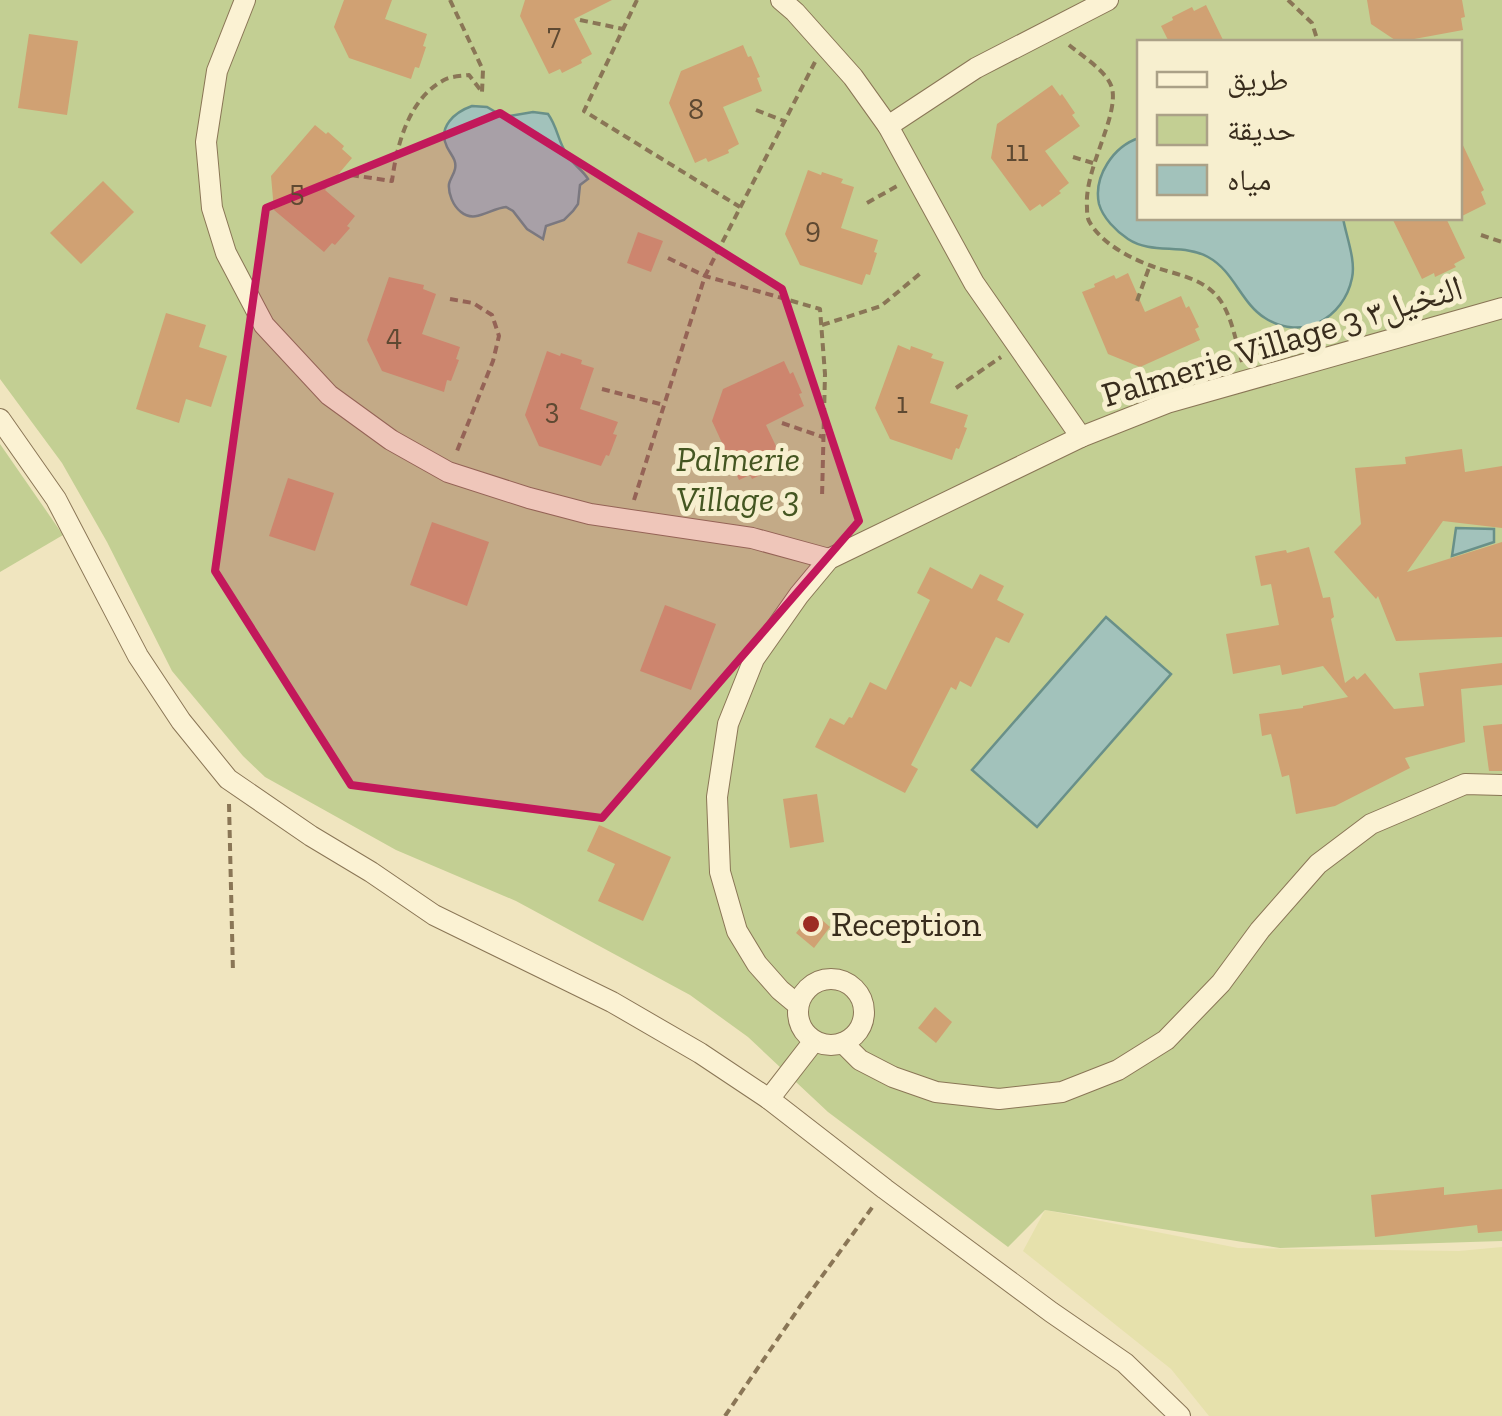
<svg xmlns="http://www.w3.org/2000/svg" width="1502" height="1416" font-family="'Zilla Slab','Noto Naskh Arabic',serif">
<rect width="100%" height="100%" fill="#f0e5bf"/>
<!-- farmland -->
<path fill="#e6e1ac" d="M1045 1210 1238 1248 1459 1251 1502 1247V1416H1209L1171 1369 1023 1251Z"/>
<!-- green -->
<g fill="#c3cf93" fill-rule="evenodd">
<path d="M0 0H1502V1241L1280 1248 1045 1210 1008 1247 828 1112 748 1037 690 995 516 901 396 850 265 777 243 756 172 671 107 542 62 463 0 379ZM1140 42H1460V218H1140Z"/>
<path d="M0 444 63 535 0 572Z"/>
</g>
<!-- water -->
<g fill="#a2c2bb" stroke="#699089" stroke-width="2.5">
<path d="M472 106 487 107 504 117 533 112 548 114C557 126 558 141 566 153 572 164 582 169 588 179L580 185 578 204 573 211 564 220 546 226 543 239 527 229 513 211 506 207C491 208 475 224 461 212 453 206 448 193 449 184 450 179 454 174 455 169 457 160 451 155 447 147 437 127 455 112 472 106Z"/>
<path d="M1139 138 1140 218H1343C1346 236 1356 260 1352 278 1344 318 1302 342 1265 318 1241 303 1234 271 1208 257 1183 243 1152 255 1128 239 1116 231 1103 218 1099 204 1093 176 1114 146 1139 138Z"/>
<path d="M1456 528 1494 529V542L1452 556Z"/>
<path d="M1106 617 1171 674 1037 827 972 770Z"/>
</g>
<!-- building -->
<g fill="#d0a173">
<path d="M344 0H392L385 19 427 34 423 46 426 47 419 68 415 67 411 79 349 58 334 27Z"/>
<path d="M525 0H612L574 19 592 54 581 60 582 63 562 73 560 69 549 74 520 16Z"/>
<path d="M1367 0H1462L1465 17 1461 18 1463 30 1398 42 1371 24Z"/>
<path d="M1206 5 1224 42H1169L1161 26 1173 20 1172 17 1192 7 1194 11Z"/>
<path d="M29 34 78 41 67 115 18 108Z"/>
<path d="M743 45 748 57 751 56 760 77 757 78 762 91 723 107 739 144 728 150 729 153 708 162 706 158 695 163 669 103 681 71Z"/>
<path d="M1052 85 1060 96 1062 94 1075 113 1072 115 1080 126 1045 151 1069 183 1059 191 1061 193 1042 207 1040 204 1030 211 991 158 997 124Z"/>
<path d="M315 125 326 134 328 132 344 146 342 149 352 158 325 190 355 216 347 226 350 228 335 245 332 243 324 252 274 210 271 176Z"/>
<path d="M1460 139 1484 190 1481 192 1486 204 1460 217Z"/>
<path d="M808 170 821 175 822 172 843 179 841 183 854 187 841 228 878 240 874 252 877 253 870 275 866 274 862 285 800 265 785 234Z"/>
<path d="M103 181 134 212 81 264 50 233Z"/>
<path d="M1392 218H1446L1465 258 1454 264 1456 267 1435 277 1434 273 1422 279Z"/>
<path d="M638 232 663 241 651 272 627 263Z"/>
<path d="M1128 273 1145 312 1181 296 1186 308 1189 306 1199 327 1195 329 1200 340 1140 367 1108 354 1082 292 1095 287 1094 284 1114 275 1116 279Z"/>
<path d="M389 277 424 285 423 289 436 294 422 334 460 347 456 359 459 360 451 381 447 380 444 392 382 371 367 340Z"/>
<path d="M166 313 206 325 199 347 227 356 211 407 186 399 179 423 136 409Z"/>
<path d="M898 345 910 350 911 346 933 354 931 358 944 362 930 403 968 415 964 427 967 428 959 449 956 448 952 460 890 439 875 408Z"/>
<path d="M547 351 560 356 561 353 582 360 581 364 594 368 580 409 618 422 613 434 617 435 609 456 606 455 601 466 539 446 525 415Z"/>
<path d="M784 361 790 374 793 372 802 393 799 394 804 406 766 425 783 461 771 466 773 469 752 479 750 475 739 480 712 421 723 389Z"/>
<path d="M1462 449 1465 472 1502 466V528L1443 521 1407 572 1502 542V637L1396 641 1378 596 1376 599 1334 552 1361 524 1355 468 1406 464 1405 457Z"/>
<path d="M288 478 334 493 315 551 269 536Z"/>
<path d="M432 522 489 542 467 606 410 585Z"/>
<path d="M1309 547 1323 598 1330 597 1334 617 1331 619 1345 683 1354 676 1357 680 1365 673 1394 709 1424 706 1419 673 1502 663V685L1461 689 1465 742 1405 758 1410 768 1335 806 1296 814 1289 775 1282 777 1271 734 1262 736 1259 714 1303 708V706L1348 697 1323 666 1282 675 1280 665 1233 674 1226 634 1279 625 1271 584 1261 586 1255 556 1286 550 1287 553Z"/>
<path d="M930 567 972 589 980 574 1004 586 997 600 1024 614 1009 643 996 637 971 687 960 681 956 690 951 687 911 765 918 769 905 793 815 747 830 718 844 725 849 717 852 718 870 682 886 690 930 600 917 593Z"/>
<path d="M665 605 716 624 691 690 640 671Z"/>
<path d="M1502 724V771H1489L1483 726Z"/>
<path d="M817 794 824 842 790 848 783 799Z"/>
<path d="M599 825 671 857 643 921 598 901 615 864 587 851Z"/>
<path d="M813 912 830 927 814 948 796 933Z"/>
<path d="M935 1007 952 1022 936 1043 918 1028Z"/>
<path d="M1444 1187V1195L1502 1189V1231L1478 1233 1477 1225 1375 1237 1371 1195Z"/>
</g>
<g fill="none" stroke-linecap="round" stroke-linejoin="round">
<!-- minor casing -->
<g stroke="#8a7656" stroke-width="22">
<g id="minor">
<path d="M245 0 217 71 206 142 212 208 226 253 264 325 329 395 391 440 448 472 529 498 590 514 752 538 829 559"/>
<path d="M781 0 795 12 853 77 888 126 974 283 1081 437"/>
<path d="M888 126 976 68 1108 0"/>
<path d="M0 419 56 499 138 656 181 721 228 779 311 836 371 872 434 915 612 1002 700 1053 769 1099 885 1189 1051 1312 1125 1363 1180 1416"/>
<circle cx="831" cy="1012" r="33"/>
<path d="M798 1005 780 990 757 964 737 931 720 872 717 797 728 724 754 659 799 595 829 559 1081 437 1167 403 1502 308"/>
<path d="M843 1043 860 1060 893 1077 936 1092 999 1099 1062 1092 1118 1070 1166 1040 1221 983 1260 930 1318 864 1371 824 1465 784 1502 785"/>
<path d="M769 1099 814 1041"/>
</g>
</g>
<!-- path -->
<g stroke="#8a7656" stroke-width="4" stroke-dasharray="8 5" stroke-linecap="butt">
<path d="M450 0 483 70 482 92"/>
<path d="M637 0 584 111 740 207"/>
<path d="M1288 0 1312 23 1318 42"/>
<path d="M580 20 623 29"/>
<path d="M1069 45C1082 56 1107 71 1112 88 1119 117 1084 169 1087 207 1087 211 1087 217 1089 221 1102 245 1134 260 1157 268 1176 274 1198 278 1213 292 1231 308 1235 340 1242 362"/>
<path d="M756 110 784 121"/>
<path d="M1073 157 1093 163"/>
<path d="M351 175 392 181C397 144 409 97 446 79 453 76 462 76 469 75L482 92"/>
<path d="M867 203 897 186"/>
<path d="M1481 235 1502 242"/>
<path d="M668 258 705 276 820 309 825 374 822 498"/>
<path d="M450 299 473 303 492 315 499 336 493 361 457 451"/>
<path d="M1137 301 1150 265"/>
<path d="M822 325 881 306 922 272"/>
<path d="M956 388 1001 357"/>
<path d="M602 389 664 405"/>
<path d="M782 423 823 437"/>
<path d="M634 500 705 276 815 62"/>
<path d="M229 804 233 973"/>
<path d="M725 1416 801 1305 874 1205"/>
</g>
<!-- minor -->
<use href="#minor" stroke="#fbf2d3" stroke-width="20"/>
</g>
<!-- marked area -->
<path fill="#c2185b" fill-opacity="0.2" stroke="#c2185b" stroke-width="8" stroke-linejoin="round" d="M500 113 782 289 859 521 602 818 351 785 215 571 266 208Z"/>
<!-- markers -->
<circle fill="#9c2c23" stroke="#f7efcf" stroke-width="4" cx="811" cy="924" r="10"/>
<g text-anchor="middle" stroke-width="10" stroke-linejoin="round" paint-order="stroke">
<!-- number labels -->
<g font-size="30" fill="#5e4932">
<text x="554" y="44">7</text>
<text x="696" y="119">8</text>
<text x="1017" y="161">11</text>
<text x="297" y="201">5</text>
<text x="813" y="238">9</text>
<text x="394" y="345">4</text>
<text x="902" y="413">1</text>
<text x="552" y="419">3</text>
</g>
<!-- street labels -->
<g font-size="35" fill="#382c1c" stroke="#f7efcf">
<text transform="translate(1282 341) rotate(-17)" y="12">Palmerie Village 3 النخيل٣</text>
</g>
<!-- park labels -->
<g font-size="35" font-style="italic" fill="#445621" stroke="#f7efcf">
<text x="738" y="471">Palmerie<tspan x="738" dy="40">Village 3</tspan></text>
</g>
<!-- poi labels -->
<g font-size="35" fill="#382c1c" stroke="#f7efcf" text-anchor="start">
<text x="831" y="936">Reception</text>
</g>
</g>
<!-- legend -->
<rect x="1137" y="40" width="325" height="180" fill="#f7efcf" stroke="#aba187" stroke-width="2.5"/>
<rect x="1157" y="72" width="50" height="15" fill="#fbf2d3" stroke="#aba187" stroke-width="2.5"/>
<text x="1227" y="90" font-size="30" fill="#382c1c">طريق</text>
<rect x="1157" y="115" width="50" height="30" fill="#c3cf93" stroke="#aba187" stroke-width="2.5"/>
<text x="1227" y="140" font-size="30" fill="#382c1c">حديقة</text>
<rect x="1157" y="165" width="50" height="30" fill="#a2c2bb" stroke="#aba187" stroke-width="2.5"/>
<text x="1227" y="190" font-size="30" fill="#382c1c">مياه</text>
</svg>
